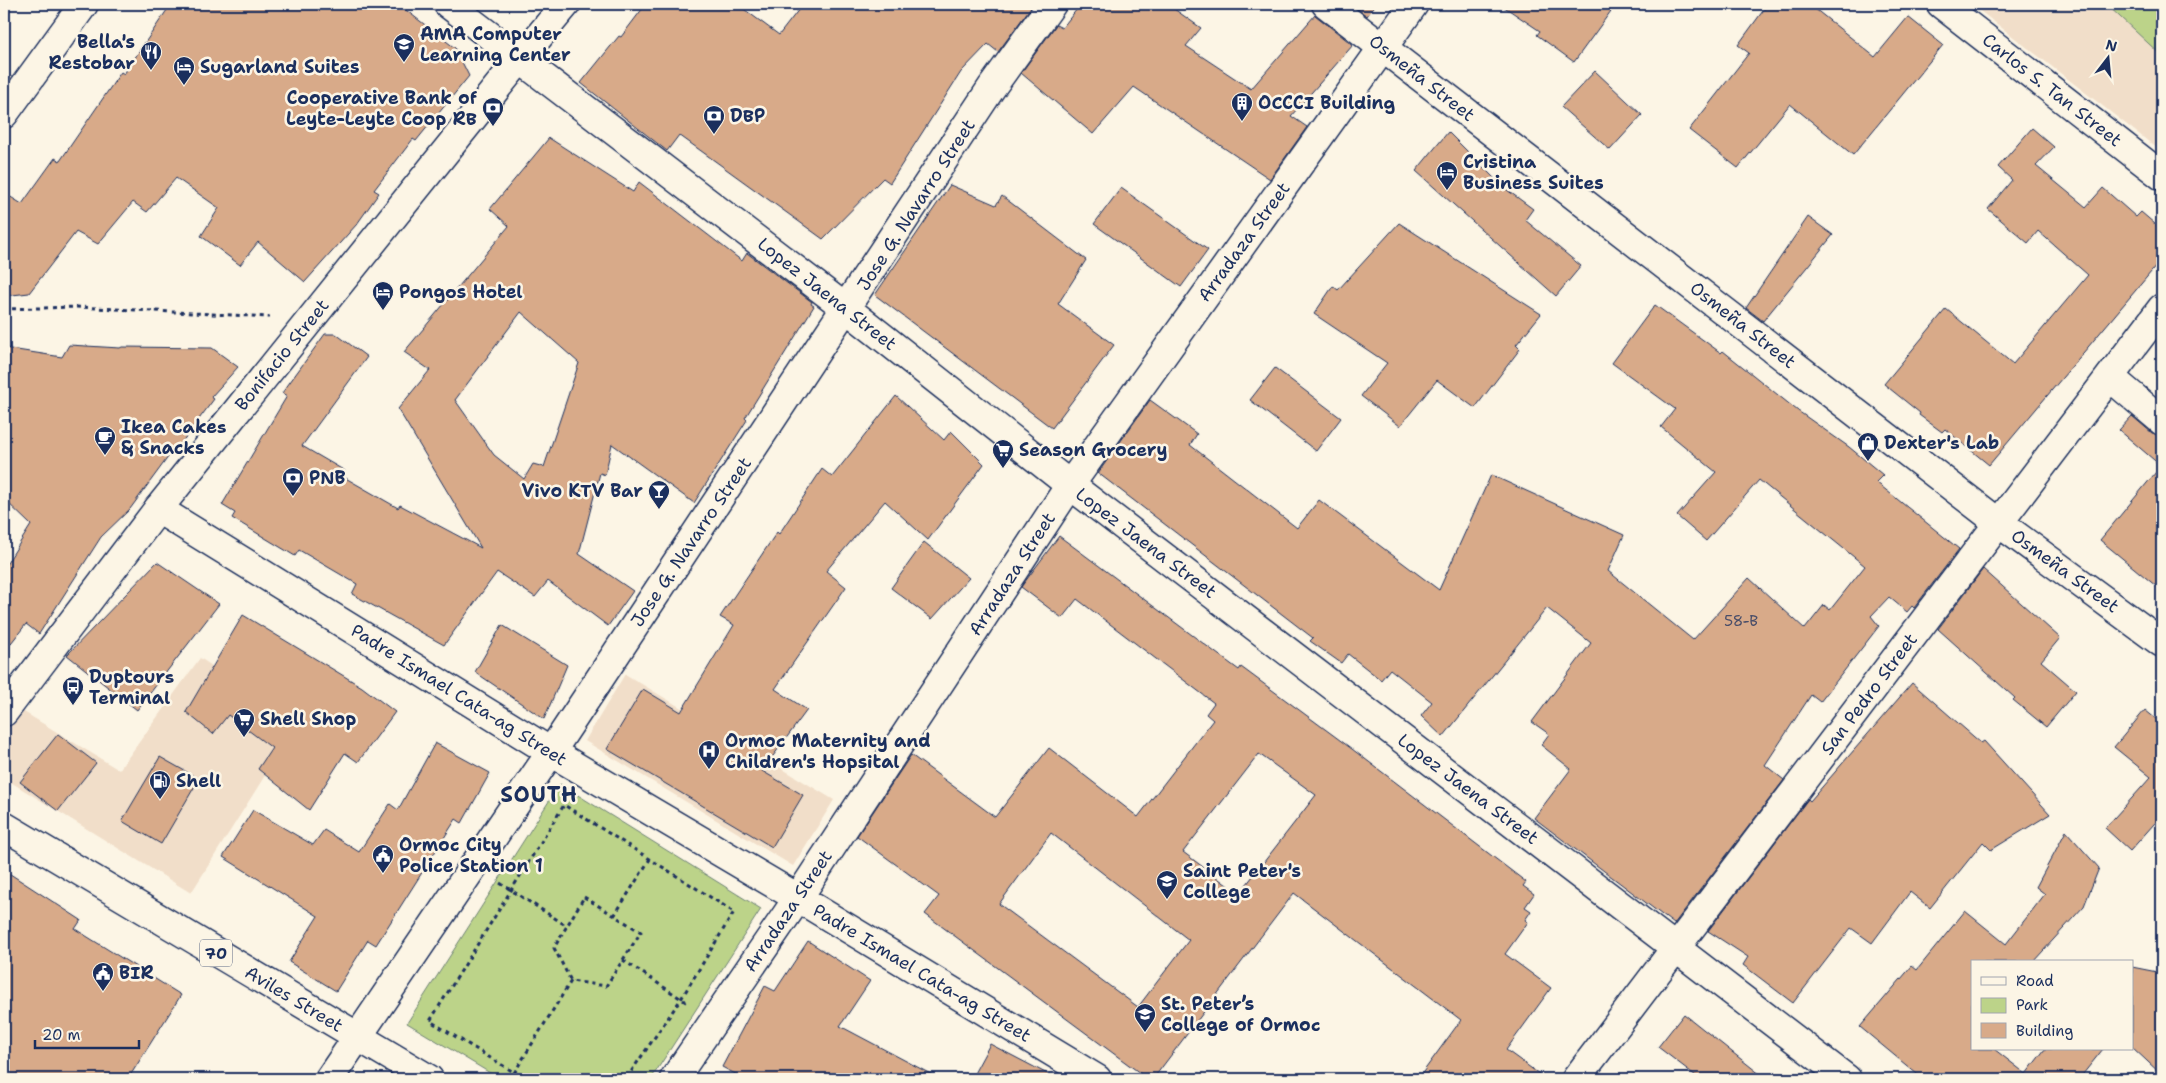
<svg xmlns="http://www.w3.org/2000/svg" width="2166" height="1083" font-family="'Shantell Sans',sans-serif">
<rect width="100%" height="100%" fill="#fcf5e5"/>
<filter id="ink" filterUnits="userSpaceOnUse"><feTurbulence type="fractalNoise" baseFrequency=".02" numOctaves="2"/><feDisplacementMap in="SourceGraphic" scale="10" xChannelSelector="R" yChannelSelector="G"/><feConvolveMatrix kernelMatrix="1 2 1 2 8 2 1 2 1" color-interpolation-filters="sRGB"/></filter>
<g filter="url(#ink)">
<!-- built -->
<g fill="#f1dec9">
<path d="M1971 4H2162V152Z"/>
<path d="M200 658 298 723 191 893 4 778V733L19 709 119 770Z"/>
<path d="M625 674 834 800 793 866 585 741Z"/>
</g>
<!-- green -->
<g fill="#bcd389" stroke="#6c8174">
<path d="M2106 4H2162V56Z"/>
<path d="M560 784 761 909 651 1079H500L407 1023Z"/>
</g>
<!-- building -->
<g fill="#d8aa89" stroke="#1b2f5e" fill-rule="evenodd">
<path d="M171 4H398L455 48 469 76 416 141 413 139 374 190 379 193 357 224 305 282 258 242 240 265 201 236 219 208 176 178 147 212 133 202 98 244 76 232 29 293 4 296V193L22 204 55 158 60 161 121 72 124 74Z"/>
<path d="M646 4H737L779 35 803 4H1026L1031 7 998 52 988 44 961 72 890 183 883 178 823 239 679 135 667 151 581 83 619 36 621 37Z"/>
<path d="M1081 4H1167L1201 28 1186 46 1251 89 1315 15 1353 45 1291 116 1307 127 1270 179 1134 87 1093 134 1021 73 1056 25 1062 28Z"/>
<path d="M1351 4H1376L1367 16Z"/>
<path d="M1500 4H1616L1574 62 1537 35 1540 31Z"/>
<path d="M1768 4H1809L1875 57 1908 17 1943 45 1853 155 1790 104 1738 168 1689 130 1749 53 1738 45Z"/>
<path d="M1595 71 1642 115 1610 150 1561 107Z"/>
<path d="M2032 128 2054 147 2036 166 2086 207 2103 188 2136 217 2141 212 2162 230V259L1989 465 1945 429 1942 432 1919 415 1920 413 1884 384 1946 309 2013 364 2088 275 2038 231 2028 243 1988 209 2012 180 1998 167Z"/>
<path d="M1448 132 1503 187 1533 209 1525 220 1581 266 1556 296 1416 171Z"/>
<path d="M549 138 633 192 639 182 742 261 747 253 812 302 811 304 814 306 745 418 747 420 694 503 612 444 605 475 600 473 579 554 633 591 608 626 548 581 535 597 497 572 444 645 352 594 357 584 299 550 295 556 232 518 235 513 222 505 287 396 282 393 325 334H336L367 357 302 446 345 471 342 476 398 508 400 505 481 548 398 409 430 370 404 352 509 226 490 209ZM521 312 579 363 544 467 533 464 524 479 494 455 455 400Z"/>
<path d="M950 185 996 205 1002 196 1086 260 1058 304 1114 345 1052 428 875 295Z"/>
<path d="M1121 188 1208 250 1181 287 1094 224Z"/>
<path d="M1808 217 1833 235 1763 321 1746 308Z"/>
<path d="M1399 223 1541 314 1516 345 1520 349 1475 408 1437 380 1400 426 1361 396 1387 363 1314 314 1333 286 1338 290Z"/>
<path d="M1655 305 1721 353 1723 351 1798 411 1849 447 1883 475 1876 482 1959 549 1914 608 1912 606 1907 612 1889 597 1871 616 1879 626 1820 702 1811 695 1765 765 1784 780 1674 924 1534 818 1571 769 1541 745 1549 734 1532 722 1591 643 1547 608 1443 737 1421 716 1432 702 1390 669 1381 680 1348 654 1341 663 1310 641 1313 638 1098 473 1150 400 1197 434 1190 445 1297 528 1319 500 1439 590 1491 475 1624 535 1608 571 1693 640 1749 578 1805 629 1824 605 1830 610 1865 566 1759 480 1706 541 1677 516 1716 472 1661 427 1675 409 1612 363Z"/>
<path d="M69 345 120 348 122 347 212 348 238 367 211 397 214 399 179 446 177 445 130 509 101 537 39 634 26 624 4 652V568L31 525 4 499V348L62 357Z"/>
<path d="M1275 368 1341 418 1316 451 1250 400Z"/>
<path d="M896 396 944 440 951 431 984 464 928 540 885 501 826 571 846 587 775 689 807 710 762 771 803 795 772 847 607 749 643 689 681 712 734 625 720 617 777 532 779 534 822 469 832 477Z"/>
<path d="M2132 416 2152 433 2162 436V591L2100 540 2161 466 2119 430Z"/>
<path d="M1059 536 1239 670 1241 667 1352 749 1526 882 1523 886 1534 894 1525 907 1531 911 1525 920 1528 922 1505 954 1551 988 1506 1050 1546 1079H1418L1461 1020 1294 893 1153 1079H1148L925 914 939 896 857 836 911 755 995 817 1049 748 1138 817 1213 720 1206 714 1214 703 1077 599 1062 618 1021 587ZM1259 754 1316 795 1239 894 1183 852ZM1051 833 1189 940 1138 1007 999 904Z"/>
<path d="M924 542 969 578 932 619 891 588Z"/>
<path d="M157 562 219 604 137 710 67 655Z"/>
<path d="M1983 569 2060 638 2041 661 2076 691 2046 727 2013 700 2015 698 1938 629Z"/>
<path d="M243 615 362 687 395 712 358 762 345 753 309 810 258 769 272 748 228 715 213 734 186 712Z"/>
<path d="M502 625 567 665 544 719 475 672Z"/>
<path d="M1912 683 1981 743 1984 741 2050 814 1991 850 1983 842 1930 908 1910 892 1872 943 1851 928 1793 1003 1743 965 1748 957 1708 931 1808 799 1810 801Z"/>
<path d="M2145 710 2162 724V815L2130 851 2105 828 2151 777 2114 747Z"/>
<path d="M58 734 96 763 58 811 20 782Z"/>
<path d="M435 743 490 773 462 823 456 819 376 945 368 940 336 991 289 962 318 916 223 857 253 810 313 845 324 830 359 852 390 804 398 810Z"/>
<path d="M160 757 199 779 161 844 122 821Z"/>
<path d="M2066 831 2099 868 2084 906 2033 962H1972V1049H1994L2026 1074 2045 1049H2103L2079 1079H1923L1860 1027 1912 966 1917 970 1965 911 2006 944 2045 894 2036 887Z"/>
<path d="M4 870 81 920 75 929 181 995 128 1079H17L4 1071Z"/>
<path d="M808 941 870 981 840 1026 940 1079H745L722 1067 765 986 775 991Z"/>
<path d="M2132 967 2162 973V1075L2132 1047Z"/>
<path d="M1684 1014 1766 1079H1700L1658 1047Z"/>
<path d="M990 1044 1057 1079H971Z"/>
</g>
<g fill="none" stroke-linecap="round" stroke-linejoin="round">
<!-- minor casing -->
<g stroke="#1b2f5e" stroke-width="31">
<g id="minor">
<path d="M2110 377 2162 421"/>
<path d="M158 509 551 752 798 898 1097 1079"/>
<path d="M4 712 158 509 520 59"/>
<path d="M329 1079 551 752 992 87 1052 4"/>
<path d="M674 1079 798 898 1070 485 1414 4"/>
<path d="M1576 1079 2162 308"/>
</g>
</g>
<!-- tertiary casing -->
<g stroke="#1b2f5e" stroke-width="31">
<g id="tertiary">
<path d="M448 4 847 309 1070 485 1847 1079"/>
<path d="M1941 4 2162 176"/>
<path d="M520 59 566 4"/>
<path d="M4 114 84 4"/>
</g>
</g>
<!-- secondary casing -->
<g stroke="#1b2f5e" stroke-width="31">
<path id="secondary" d="M1326 4 1999 523 2162 643"/>
</g>
<!-- trunk casing -->
<g stroke="#1b2f5e" stroke-width="31">
<path id="trunk" d="M4 826 429 1079"/>
</g>
<!-- path -->
<g stroke="#1b2f5e" stroke-width="3" stroke-dasharray="4 4" stroke-linecap="butt">
<path d="M4 309 77 307 270 317"/>
<path d="M500 883 567 926"/>
<path d="M584 897 641 932 606 986 571 981 554 948Z"/>
<path d="M614 916 650 859"/>
<path d="M623 960 689 1004"/>
<path d="M514 1073 571 981"/>
<path d="M525 1079 430 1021 564 805 734 912 681 999 626 1079"/>
</g>
<!-- minor -->
<use href="#minor" stroke="#fcf5e5" stroke-width="28"/>
<!-- tertiary -->
<use href="#tertiary" stroke="#fcf5e5" stroke-width="28"/>
<!-- secondary -->
<use href="#secondary" stroke="#fcf5e5" stroke-width="28"/>
<!-- trunk -->
<use href="#trunk" stroke="#fcf5e5" stroke-width="28"/>
</g>
</g>
<!-- icons -->
<defs>
<g id="university-pin" transform="scale(1.125)"><path d="M0 17L-7.5 6A9.5 9.5 0 1 1 7.5 6Z" fill="#1b2f5e" stroke="#fcf5e5"/><path d="M0-5L7-2L0 1L-7-2ZM-4 1L0 2.5L4 1V4Q0 6-4 4Z" fill="#fff"/></g>
<g id="restaurant-pin" transform="scale(1.125)"><path d="M0 17L-7.5 6A9.5 9.5 0 1 1 7.5 6Z" fill="#1b2f5e" stroke="#fcf5e5"/><path d="M-5-6h1v4h1v-4h1v4h1v-4h1v5L-1.5 .5V6h-2V.5L-5-1ZM5-6V6H3V1.5H1.5Q1.5-4 5-6Z" fill="#fff"/></g>
<g id="hotel-pin" transform="scale(1.125)"><path d="M0 17L-7.5 6A9.5 9.5 0 1 1 7.5 6Z" fill="#1b2f5e" stroke="#fcf5e5"/><path d="M-6-4.5h1.5V1H6V5H4.5V3h-9V5H-6ZM-4 0a1.8 1.8 0 1 1 3.6 0ZM.5 0V-2.5h3Q6-2.5 6 0Z" fill="#fff"/></g>
<g id="building-pin" transform="scale(1.125)"><path d="M0 17L-7.5 6A9.5 9.5 0 1 1 7.5 6Z" fill="#1b2f5e" stroke="#fcf5e5"/><path d="M-4-6H4V6H1V3H-1V6H-4ZM-2.5-4.3h1.7v1.8h-1.7ZM.8-4.3h1.7v1.8H.8ZM-2.5-1h1.7V.8h-1.7ZM.8-1h1.7V.8H.8Z" fill="#fff"/></g>
<g id="bank-pin" transform="scale(1.125)"><path d="M0 17L-7.5 6A9.5 9.5 0 1 1 7.5 6Z" fill="#1b2f5e" stroke="#fcf5e5"/><path d="M-6-4H6V4H-6ZM0-2.3a2.3 2.3 0 1 0 0 4.6a2.3 2.3 0 1 0 0-4.6Z" fill="#fff"/></g>
<g id="cafe-pin" transform="scale(1.125)"><path d="M0 17L-7.5 6A9.5 9.5 0 1 1 7.5 6Z" fill="#1b2f5e" stroke="#fcf5e5"/><path d="M-5.5-4.5H6V0H3Q3 3.5 0 3.5H-2.5Q-5.5 3.5-5.5 0ZM3-3.2v2h1.7v-2ZM-6 4.5H4V6H-6Z" fill="#fff"/></g>
<g id="shop-pin" transform="scale(1.125)"><path d="M0 17L-7.5 6A9.5 9.5 0 1 1 7.5 6Z" fill="#1b2f5e" stroke="#fcf5e5"/><path d="M-5-2.5h2.3a2.7 3.5 0 0 1 5.4 0H5L5.5 6h-11ZM-1.5-2.5h3a1.5 2.3 0 0 0-3 0Z" fill="#fff"/></g>
<g id="supermarket-pin" transform="scale(1.125)"><path d="M0 17L-7.5 6A9.5 9.5 0 1 1 7.5 6Z" fill="#1b2f5e" stroke="#fcf5e5"/><path d="M-6-5.5h2.5l.6 2H6L4.5 2H-2.5L-4.4-4H-6ZM-1.5 3.2a1.3 1.3 0 1 0 .1 0ZM3 3.2a1.3 1.3 0 1 0 .1 0Z" fill="#fff"/></g>
<g id="bar-pin" transform="scale(1.125)"><path d="M0 17L-7.5 6A9.5 9.5 0 1 1 7.5 6Z" fill="#1b2f5e" stroke="#fcf5e5"/><path d="M-6-5H6L.8 .8V4.5H3.5V6h-7V4.5H-.8V.8Z" fill="#fff"/></g>
<g id="bus-pin" transform="scale(1.125)"><path d="M0 17L-7.5 6A9.5 9.5 0 1 1 7.5 6Z" fill="#1b2f5e" stroke="#fcf5e5"/><path d="M-5-6H5V4H4V6H2V4H-2V6H-4V4H-5ZM-3.5-4V0h7V-4ZM-3.5 1.2v1.5H-2V1.2ZM2 1.2v1.5H3.5V1.2Z" fill="#fff"/></g>
<g id="hospital-pin" transform="scale(1.125)"><path d="M0 17L-7.5 6A9.5 9.5 0 1 1 7.5 6Z" fill="#1b2f5e" stroke="#fcf5e5"/><path d="M-5-5h3v3.5h4V-5h3V5h-3V1.5h-4V5h-3Z" fill="#fff"/></g>
<g id="fuel-pin" transform="scale(1.125)"><path d="M0 17L-7.5 6A9.5 9.5 0 1 1 7.5 6Z" fill="#1b2f5e" stroke="#fcf5e5"/><path d="M-5.5-6h7V0h2V4h1.3V-2.5L3-4.5l.8-.8L6-3V5H2.5V1h-1V6h-7ZM-4.2-4.7v3.2H.2V-4.7Z" fill="#fff"/></g>
<g id="civic-pin" transform="scale(1.125)"><path d="M0 17L-7.5 6A9.5 9.5 0 1 1 7.5 6Z" fill="#1b2f5e" stroke="#fcf5e5"/><path d="M-.6-6.5H3V-4.5H.6V-3L4-1V1h2V6H-6V1h2V-1L-.6-3ZM-1.2 2.5V6h2.4V2.5Z" fill="#fff"/></g>
<g id="school-pin" transform="scale(1.125)"><path d="M0 17L-7.5 6A9.5 9.5 0 1 1 7.5 6Z" fill="#1b2f5e" stroke="#fcf5e5"/><path d="M0-5L7-2L0 1L-7-2ZM-4 1L0 2.5L4 1V4Q0 6-4 4Z" fill="#fff"/></g>
</defs>
<g fill-rule="evenodd">
<use href="#university-pin" x="404" y="44"/>
<use href="#restaurant-pin" x="151" y="52"/>
<use href="#hotel-pin" x="184" y="67"/>
<use href="#building-pin" x="1242" y="103"/>
<use href="#bank-pin" x="493" y="108"/>
<use href="#bank-pin" x="714" y="116"/>
<use href="#hotel-pin" x="1447" y="172"/>
<use href="#hotel-pin" x="383" y="292"/>
<use href="#cafe-pin" x="105" y="437"/>
<use href="#shop-pin" x="1868" y="443"/>
<use href="#supermarket-pin" x="1003" y="450"/>
<use href="#bank-pin" x="293" y="478"/>
<use href="#bar-pin" x="659" y="491"/>
<use href="#bus-pin" x="73" y="687"/>
<use href="#supermarket-pin" x="244" y="719"/>
<use href="#hospital-pin" x="709" y="751"/>
<use href="#fuel-pin" x="160" y="781"/>
<use href="#civic-pin" x="383" y="855"/>
<use href="#university-pin" x="1167" y="881"/>
<use href="#civic-pin" x="103" y="973"/>
<use href="#school-pin" x="1145" y="1014"/>
</g>
<g text-anchor="middle" stroke-width="5" stroke-linejoin="round" paint-order="stroke">
<!-- number labels -->
<g font-size="15" fill="#4a4e69">
<text x="1741" y="626">58-B</text>
</g>
<!-- shield labels -->
<rect fill="#fcf5e5" stroke="#5e6a86" stroke-width="1" x="200" y="939.5" width="32" height="27" rx="4"/>
<g font-size="16" font-weight="bold" fill="#1b2f5e">
<text x="216" y="959">70</text>
</g>
<!-- poi labels -->
<g font-size="18" font-weight="bold" fill="#1b2f5e" stroke="#fcf5e5" text-anchor="start">
<text x="420" y="40">AMA Computer<tspan x="420" dy="21">Learning Center</tspan></text>
<text x="135" y="48" text-anchor="end">Bella's<tspan x="135" dy="21">Restobar</tspan></text>
<text x="200" y="73">Sugarland Suites</text>
<text x="477" y="104" text-anchor="end">Cooperative Bank of<tspan x="477" dy="21">Leyte-Leyte Coop RB</tspan></text>
<text x="1258" y="109">OCCCI Building</text>
<text x="730" y="122">DBP</text>
<text x="1463" y="168">Cristina<tspan x="1463" dy="21">Business Suites</tspan></text>
<text x="399" y="298">Pongos Hotel</text>
<text x="121" y="433">Ikea Cakes<tspan x="121" dy="21">&amp; Snacks</tspan></text>
<text x="1884" y="449">Dexter's Lab</text>
<text x="1019" y="456">Season Grocery</text>
<text x="309" y="484">PNB</text>
<text x="643" y="497" text-anchor="end">Vivo KTV Bar</text>
<text x="89" y="683">Duptours<tspan x="89" dy="21">Terminal</tspan></text>
<text x="260" y="725">Shell Shop</text>
<text x="725" y="747">Ormoc Maternity and<tspan x="725" dy="21">Children's Hopsital</tspan></text>
<text x="176" y="787">Shell</text>
<text x="399" y="851">Ormoc City<tspan x="399" dy="21">Police Station 1</tspan></text>
<text x="1183" y="877">Saint Peter's<tspan x="1183" dy="21">College</tspan></text>
<text x="119" y="979">BIR</text>
<text x="1161" y="1010">St. Peter’s<tspan x="1161" dy="21">College of Ormoc</tspan></text>
</g>
<!-- street labels -->
<g font-size="18" fill="#1b2f5e" stroke="#fcf5e5">
<text transform="translate(1422 78) rotate(38)" y="6">Osmeña Street</text>
<text transform="translate(2052 90) rotate(38)" y="6">Carlos S. Tan Street</text>
<text transform="translate(916 205) rotate(-57)" y="6">Jose G. Navarro Street</text>
<text transform="translate(1244 242) rotate(-54)" y="6">Arradaza Street</text>
<text transform="translate(827 294) rotate(38)" y="6">Lopez Jaena Street</text>
<text transform="translate(1743 325) rotate(38)" y="6">Osmeña Street</text>
<text transform="translate(282 355) rotate(-51)" y="6">Bonifacio Street</text>
<text transform="translate(691 542) rotate(-56)" y="6">Jose G. Navarro Street</text>
<text transform="translate(1146 543) rotate(37)" y="6">Lopez Jaena Street</text>
<text transform="translate(2065 571) rotate(36)" y="6">Osmeña Street</text>
<text transform="translate(1012 574) rotate(-57)" y="6">Arradaza Street</text>
<text transform="translate(1869 694) rotate(-53)" y="6">San Pedro Street</text>
<text transform="translate(459 695) rotate(32)" y="6">Padre Ismael Cata-ag Street</text>
<text transform="translate(1468 789) rotate(37)" y="6">Lopez Jaena Street</text>
<text transform="translate(788 911) rotate(-56)" y="6">Arradaza Street</text>
<text transform="translate(922 973) rotate(31)" y="6">Padre Ismael Cata-ag Street</text>
<text transform="translate(294 999) rotate(31)" y="6">Aviles Street</text>
</g>
<!-- district labels -->
<g font-size="22" font-weight="bold" letter-spacing="1" fill="#1b2f5e" stroke="#fcf5e5">
<text x="539" y="802">SOUTH</text>
</g>
</g>
<!-- margin -->
<rect width="2166" height="1083" fill="none" stroke="#fcf5e5" stroke-width="20"/>
<rect x="10" y="10" width="2146" height="1063" fill="none" stroke="#1b2f5e" stroke-width="2" filter="url(#ink)"/>
<!-- legend -->
<rect x="1971" y="960" width="162" height="90" fill="#fcf5e5" stroke="#a2a6af"/>
<rect x="1981" y="977" width="25" height="8" fill="#fcf5e5" stroke="#a2a6af"/>
<text x="2016" y="986" font-size="15" fill="#1b2f5e">Road</text>
<rect x="1981" y="998" width="25" height="15" fill="#bcd389" stroke="#a2a6af"/>
<text x="2016" y="1010" font-size="15" fill="#1b2f5e">Park</text>
<rect x="1981" y="1023" width="25" height="15" fill="#d8aa89" stroke="#a2a6af"/>
<text x="2016" y="1036" font-size="15" fill="#1b2f5e">Building</text>
<!-- north arrow -->
<g transform="translate(2108 58) rotate(16)" stroke="#fcf5e5" stroke-width="4" paint-order="stroke">
<path d="M0-4L9 19L0 12L-9 19Z" fill="#1b2f5e"/>
<text y="-8" font-size="14" font-weight="bold" text-anchor="middle" fill="#1b2f5e">N</text>
</g>
<!-- scale -->
<path d="M35 1040v8h104v-8" fill="none" stroke="#1b2f5e" stroke-width="2.5"/>
<text x="42" y="1040" font-size="15" fill="#1b2f5e" stroke="#fcf5e5" stroke-width="4" paint-order="stroke">20 m</text>
</svg>
